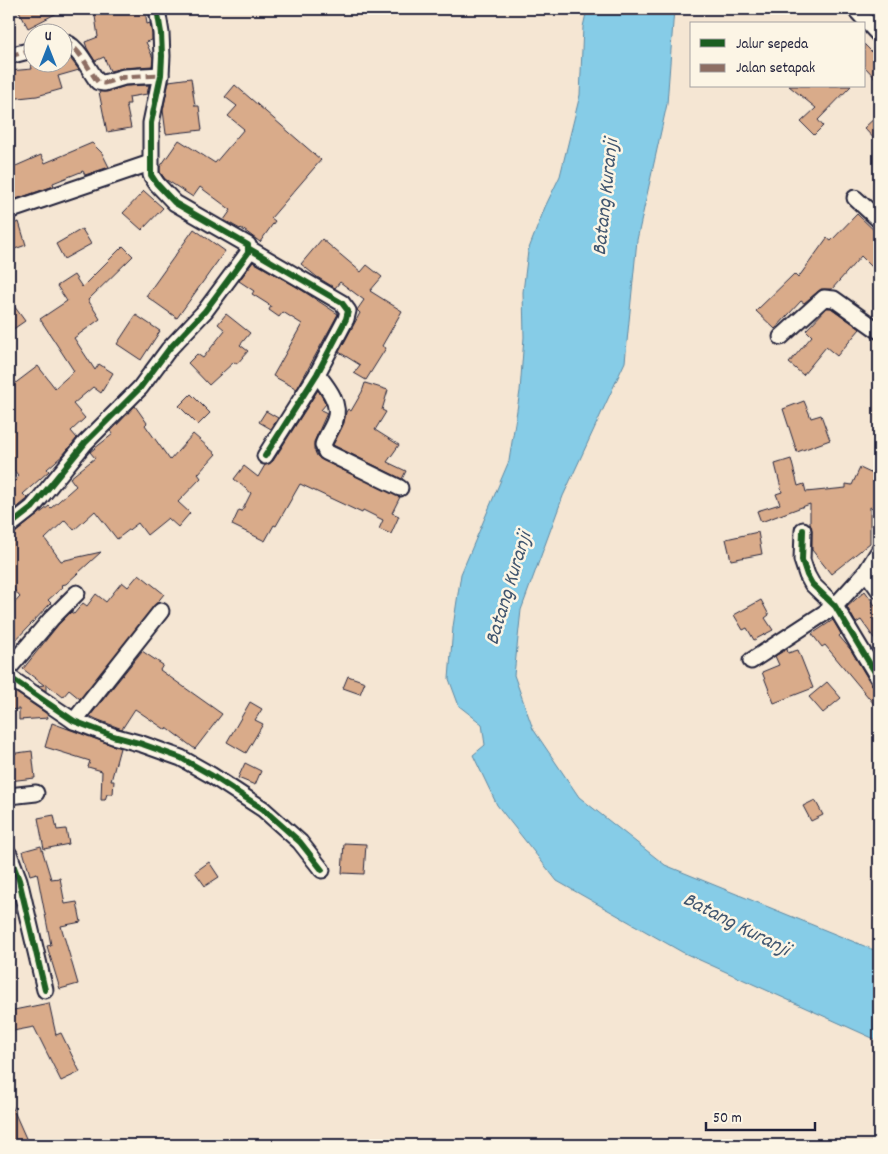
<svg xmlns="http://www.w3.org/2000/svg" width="888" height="1154" font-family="Dekko,sans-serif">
<rect width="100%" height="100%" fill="#f5e6d3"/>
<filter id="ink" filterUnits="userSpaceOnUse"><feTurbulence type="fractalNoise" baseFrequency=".02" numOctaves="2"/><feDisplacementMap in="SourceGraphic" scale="10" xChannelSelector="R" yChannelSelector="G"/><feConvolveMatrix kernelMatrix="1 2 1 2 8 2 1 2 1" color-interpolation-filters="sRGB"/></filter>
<g filter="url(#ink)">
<!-- water -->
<path fill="#86cce7" stroke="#5e88a2" d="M587 9H674L667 104 637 240 625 362 563 496 521 610 514 675 533 729 579 797 665 865 879 952V1041L682 952 557 881 497 805 473 755 485 745 482 724 459 706 449 679 453 627 461 574 509 461 520 391 524 337 523 292 528 251 545 207 560 176 580 95 583 27Z"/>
<!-- building -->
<g fill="#d9ab8a" stroke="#22223b">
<path d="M18 9H65L28 28Z"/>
<path d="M94 9H145L147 24 150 23 152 34V40L146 42 153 58 152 66 123 68 110 71 104 57 95 61 87 48 85 42 98 37Z"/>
<path d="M864 44 879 59V82L864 66Z"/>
<path d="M67 54 79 70 58 76 62 89 37 96 9 99V71L32 69 31 65 38 62H62V56Z"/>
<path d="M191 78 195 106H199L202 130 166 134 163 110 169 81Z"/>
<path d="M149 85 147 94 129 97 130 104H126L131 128 107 132 99 92H107L126 86Z"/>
<path d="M235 85 321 160 271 218 275 221 260 242 241 228 240 229 224 220 231 210 200 187 193 197 165 179 160 172V167L179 140 215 163 244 129 228 116 237 106 225 97Z"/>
<path d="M789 86H851L818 120 823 126 814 135 801 122 816 108Z"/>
<path d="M879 114V144L864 128Z"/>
<path d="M92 143 102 153 109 167 85 175 83 171 53 183 54 186 16 199 9 183V169L41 155 45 163Z"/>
<path d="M144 191 163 208 142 230 123 213Z"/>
<path d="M857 214 879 235V274L861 256 832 289H821L804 303 801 301 775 329 756 311 794 274 798 278 827 238 831 241Z"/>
<path d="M19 222 26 245 9 251V225Z"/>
<path d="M82 229 91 244 64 259 56 244Z"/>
<path d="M194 229 225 251 177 318 146 296Z"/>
<path d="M322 239 361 272 367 265 382 277 370 291 402 311 382 346 386 348 366 380 354 373 360 365 339 352 360 313 357 310 364 300 340 282 335 288 317 277 301 264Z"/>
<path d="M123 246 133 256 88 300 100 319 74 338 95 370 99 364 113 373 101 393 93 387 73 404 85 418 71 431 77 438 63 455 47 469 49 471 23 494 28 499 25 501 9 514V487L19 476 9 465V388L38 366 55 388 74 371 40 319 67 301 57 286 74 275 82 287Z"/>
<path d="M253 262 297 287 338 314 297 389 273 376 302 324 283 312 279 317 269 310 271 306 252 294 254 291 239 281Z"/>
<path d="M9 299 25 321 9 332Z"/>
<path d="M827 308H831L860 329 837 356 826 347 803 375 789 363 812 336 806 330Z"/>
<path d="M226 314 250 333 240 345 248 351 237 364 234 362 209 385 188 363 197 354 203 358 225 330 218 324Z"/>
<path d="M136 315 160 331 141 360 117 344Z"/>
<path d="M365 383 388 390 382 410 386 412 375 430 399 445 387 462 406 471 402 479 333 445 344 423 346 412 348 409 351 411 362 392Z"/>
<path d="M318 390 326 404 321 410 327 413 314 442V449L317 456 322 460 400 497 392 513 399 516 391 534 379 529 383 520 363 510 362 513 300 484 276 526 274 525 265 541 232 525 239 510 242 511 251 493 234 479 244 466 258 477 265 465 273 461Z"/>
<path d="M191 394 210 413 198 425 179 406Z"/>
<path d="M804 401 811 418 821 415 830 440 797 452 783 409Z"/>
<path d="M135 406 147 423 145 425 170 460 193 434 216 454 198 474 201 478 178 502 190 513 178 527 168 518 147 535 138 523 117 539 95 511 74 530 65 520 45 539 61 561 101 552 66 584 61 585 63 587 48 600 51 603 9 647V609L20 597 9 584V535L15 533 49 506 51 508 76 486 70 478 95 458 90 452 113 434 111 431Z"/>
<path d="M266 411 278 418 271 429 259 422Z"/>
<path d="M791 459 798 486 804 484 806 492 846 488V484L852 485 860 468 879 477V511L870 507V543L831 574 812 550V530L810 524V504L761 522 757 511 780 504 776 494 782 492 775 464Z"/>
<path d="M758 532 762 554 731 560 726 539Z"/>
<path d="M139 574 164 594 80 699 69 690 63 697 46 684V691L38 686 44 685 23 669 58 625 71 612 74 614 83 603 87 606 96 594 106 602 122 582 128 587Z"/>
<path d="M865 591 879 611V661L873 650 879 645 861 620 856 623 847 607Z"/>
<path d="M761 600 769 615 765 618 773 630 754 640 747 628 743 630 734 615Z"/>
<path d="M833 620 841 634 839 636 851 650 871 684 879 688V710L825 645 822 647 812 634Z"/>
<path d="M787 649 788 653 798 650 813 688 774 703 762 672 779 665 775 656Z"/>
<path d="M142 651 163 665 160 670 222 714 195 749 167 728 166 730 135 709 122 729 96 719 90 716Z"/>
<path d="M348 676 365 682 360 694 343 688Z"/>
<path d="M827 682 841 698 823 713 809 697Z"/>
<path d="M9 688 47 714 48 718 19 720V709L9 710Z"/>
<path d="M250 702 262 709 255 720 263 724 246 753 227 742Z"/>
<path d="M52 723 120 748 111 781H114L113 794H107L105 800H101L102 771 88 767 90 761 45 747Z"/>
<path d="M32 751 35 778 9 781V754Z"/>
<path d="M245 763 261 771 255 785 238 778Z"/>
<path d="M815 800 823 815 811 821 803 806Z"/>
<path d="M54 815 57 830 66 829 69 844 44 849 38 818Z"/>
<path d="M344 843 366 844 364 874 342 873Z"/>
<path d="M41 846 51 879 60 878 65 904 77 902 81 922 61 926 78 984 60 989 47 946 51 945 37 873 30 875 23 851Z"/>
<path d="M209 862 219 877 205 886 195 872Z"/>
<path d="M49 1003 56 1035 61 1033 80 1072 61 1081 34 1027 13 1031 9 1011Z"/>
<path d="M9 1100 29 1145H9Z"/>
</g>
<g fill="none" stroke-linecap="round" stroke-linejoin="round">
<!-- minor casing -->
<g stroke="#22223b" stroke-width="19">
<g id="minor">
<path d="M855 9 879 35"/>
<path d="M62 42C77 42 89 71 98 82L104 83 124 77 161 75"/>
<path d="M9 56 32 50"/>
<path d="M855 198 879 220"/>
<path d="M9 211 150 163"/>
<path d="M248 248 342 303 348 311 346 319 317 374 265 456"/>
<path d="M781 337 824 298 834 299 879 331"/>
<path d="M317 374C327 387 341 403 335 420 332 429 326 436 323 445L326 452 400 488"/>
<path d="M9 526 32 508 85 443 140 388 169 349 205 311 248 253V245L175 203 157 184 151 175V123L161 75 162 56 161 33 157 9"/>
<path d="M803 530 802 560 807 575 812 584 835 606 879 679"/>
<path d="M866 572 879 590"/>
<path d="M751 661 835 606 866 572 879 551"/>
<path d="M9 668 51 619 77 593"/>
<path d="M9 677 74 721 113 736 142 744 181 758 211 775 263 809 300 842 322 870"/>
<path d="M74 721 161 611"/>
<path d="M9 796 36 793"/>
<path d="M9 854 19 880 45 990"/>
</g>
</g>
<!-- minor -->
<use href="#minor" stroke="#fcf5e5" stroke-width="15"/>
<!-- quiet -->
<g stroke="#8d6e63" stroke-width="5" stroke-dasharray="10 5" stroke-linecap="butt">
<path d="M62 42C77 42 89 71 98 82L104 83 124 77 161 75"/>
<path d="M9 56 32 50"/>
</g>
<!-- cycleway casing -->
<g stroke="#fcf5e5" stroke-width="9">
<g id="cycleway">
<path d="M248 248 342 303 348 311 346 319 317 374 265 456"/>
<path d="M9 526 32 508 85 443 140 388 169 349 205 311 248 253V245L175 203 157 184 151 175V123L161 75 162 56 161 33 157 9"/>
<path d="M803 530 802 560 807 575 812 584 835 606 879 679"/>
<path d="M9 677 74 721 113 736 142 744 181 758 211 775 263 809 300 842 322 870"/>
<path d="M9 854 19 880 45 990"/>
</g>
</g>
<!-- cycleway -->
<use href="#cycleway" stroke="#1b5e20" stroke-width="6"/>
</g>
</g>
<g text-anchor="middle" stroke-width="5" stroke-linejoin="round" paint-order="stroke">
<!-- water labels -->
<g font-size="21" font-style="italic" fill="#40556f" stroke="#fcf5e5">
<text transform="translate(604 197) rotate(-84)" y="7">Batang Kuranji</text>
<text transform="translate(507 588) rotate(-73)" y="7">Batang Kuranji</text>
<text transform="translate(737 923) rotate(27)" y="7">Batang Kuranji</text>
</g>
</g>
<!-- margin -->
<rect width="888" height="1154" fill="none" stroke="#fcf5e5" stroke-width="30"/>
<rect x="15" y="15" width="858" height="1124" fill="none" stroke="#22223b" stroke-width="2" filter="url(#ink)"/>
<!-- legend -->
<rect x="690" y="22" width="175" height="65" fill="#fcf5e5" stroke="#a5a1a1"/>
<rect x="700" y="39" width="25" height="8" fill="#1b5e20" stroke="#a5a1a1"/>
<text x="736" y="48" font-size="15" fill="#22223b">Jalur sepeda</text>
<rect x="700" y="64" width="25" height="8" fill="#8d6e63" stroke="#a5a1a1"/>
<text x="736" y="72" font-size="15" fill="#22223b">Jalan setapak</text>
<!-- north arrow -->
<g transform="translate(48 48)"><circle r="24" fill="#fcf5e5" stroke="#a5a1a1"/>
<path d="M0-4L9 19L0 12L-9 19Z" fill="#1f6fb2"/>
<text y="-8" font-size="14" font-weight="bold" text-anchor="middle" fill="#22223b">U</text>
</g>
<!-- scale -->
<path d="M706 1122v8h109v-8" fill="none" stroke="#22223b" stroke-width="2.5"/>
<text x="713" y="1122" font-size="15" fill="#22223b" stroke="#fcf5e5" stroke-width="4" paint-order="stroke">50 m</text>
</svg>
